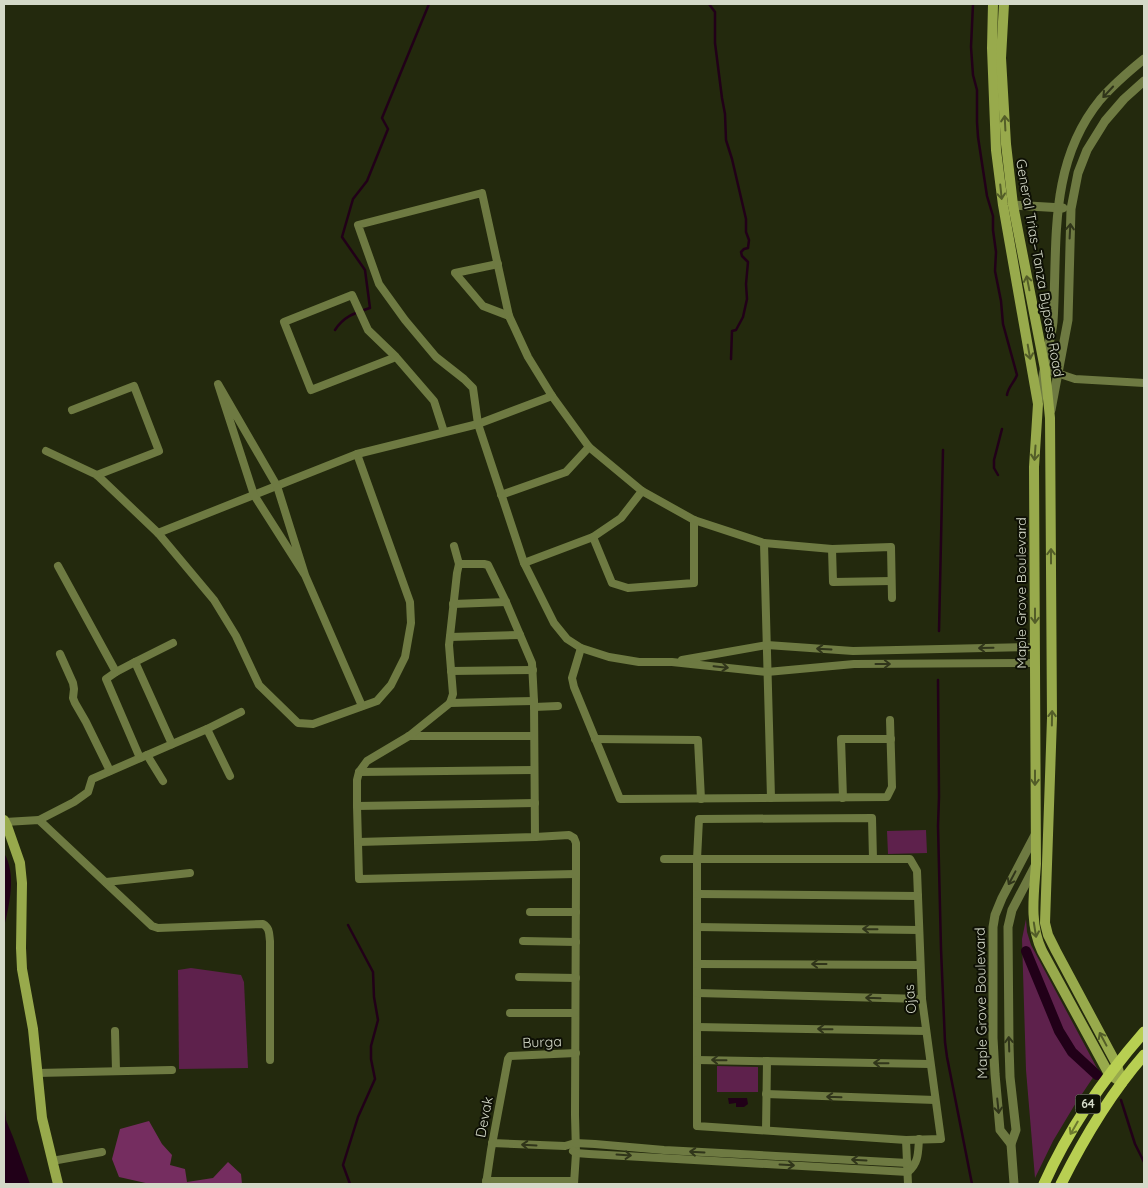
<svg xmlns="http://www.w3.org/2000/svg" width="1148" height="1188" font-family="Quicksand,sans-serif">
<rect width="100%" height="100%" fill="#23290d"/>
<!-- green -->
<g fill="#5e214c">
<path d="M926 830 927 853 888 854 887 831Z"/>
<path d="M1026 919 1027 932 1031 945 1098 1070 1074 1106 1053 1141 1035 1178 1026 1070 1022 939Z"/>
<path d="M191 968 241 975 244 982 248 1068 179 1069 178 970Z"/>
<path d="M717 1066 758 1067V1092H717Z"/>
</g>
<!-- forest -->
<path fill="#752d60" d="M149 1121 162 1144 172 1155 170 1165 185 1169 187 1182 213 1178 228 1162 241 1174 242 1184H150L119 1177 112 1159 120 1129Z"/>
<!-- water -->
<g fill="#210018">
<path d="M4 853C17 875 9 905 4 928Z"/>
<path d="M4 1097 6 1120 13 1137 30 1184H6L4 1179Z"/>
<path d="M728 1098H747L748 1104 744 1107H736V1103L729 1104Z"/>
</g>
<g fill="none" stroke-linecap="round" stroke-linejoin="round">
<!-- stream -->
<g stroke="#210018" stroke-width="2.5">
<path d="M709 4 715 12V43L722 98 725 114 726 140 732 159 746 219V232L749 240 748 248 744 249 741 252 742 256 748 262 746 284 747 299 743 317 736 330 732 331 731 359"/>
<path d="M973 4 971 47 973 75 977 90V122L978 137 987 196 993 216V230L996 252 995 271 1001 301 1003 324 1017 375C1014 383 1008 387 1007 395"/>
<path d="M335 330C344 316 355 313 370 308L365 270 342 237 353 199 367 181 388 129 382 118 429 4"/>
<path d="M998 475 994 468V460L1002 429"/>
<path d="M939 631 943 450"/>
<path d="M938 680 939 797 938 826 941 949 945 1042 947 1057 972 1184"/>
<path d="M348 925 373 972 374 997 378 1020 371 1046V1059L375 1079 358 1117 343 1165 350 1184"/>
<path d="M1121 1100 1135 1144 1144 1162"/>
</g>
<!-- canal -->
<path stroke="#210018" stroke-width="10" d="M1026 951 1059 1031 1072 1052 1097 1075"/>
<!-- minor -->
<g stroke="#6e7a42" stroke-width="8">
<path d="M498 264 455 273 483 306 509 316"/>
<path d="M396 357 311 390 284 322 352 295 368 330 396 357 434 401 444 432"/>
<path d="M1045 369 1075 379 1144 383"/>
<path d="M72 410 134 386 159 451 97 475"/>
<path d="M46 451 97 475 158 533 214 600 236 636 259 685 298 723 313 724 377 701 391 685 405 657 411 623 410 602 357 454"/>
<path d="M501 495 566 472 589 447"/>
<path d="M158 533 357 454 478 424 552 396"/>
<path d="M593 537 612 583 628 588 694 583V520"/>
<path d="M764 543 771 798"/>
<path d="M454 546 459 564"/>
<path d="M832 549 833 582 891 581"/>
<path d="M524 563 593 537 621 518 642 491"/>
<path d="M58 566 116 672"/>
<path d="M305 575 254 495 218 384 277 486 305 575 362 706"/>
<path d="M892 598 891 547 832 549 764 543 694 520 642 491 589 447 552 396 528 357 509 316 482 193 358 225 379 284 405 320 436 357 464 379 473 388 478 424 524 563 554 623 567 639 581 648 609 657 639 662H672L767 672 854 664 1035 663"/>
<path d="M453 604 506 602"/>
<path d="M450 637 520 635"/>
<path d="M581 648 572 678 574 687 620 799 887 797 892 787 890 720"/>
<path d="M60 654 73 683 74 689 73 698 75 703 86 722 110 771"/>
<path d="M682 660 767 645 853 651 1035 647"/>
<path d="M135 662 173 643"/>
<path d="M451 671 533 670"/>
<path d="M450 703 534 701"/>
<path d="M534 707 558 706"/>
<path d="M207 729 241 712"/>
<path d="M409 736H534"/>
<path d="M595 739 698 740 701 799"/>
<path d="M147 755 163 781"/>
<path d="M140 758 106 679 116 672 135 662 172 744"/>
<path d="M359 772 534 770"/>
<path d="M843 798 841 739H891"/>
<path d="M357 806 535 803"/>
<path d="M39 820 74 802 88 792 92 779 207 729 230 776"/>
<path d="M5 822 39 820 152 926 158 928 263 924C270 928 269 934 270 941V1060"/>
<path d="M535 837 534 701 532 663 506 602 488 565 484 564H459L457 573 449 645 453 694 450 703 409 736 367 761 359 772 357 780V806L359 879 576 874"/>
<path d="M358 842 535 837 569 835 574 838 576 843V874L575 1115 576 1153 574 1184"/>
<path d="M664 859H910L917 871 922 999 941 1139 906 1140 697 1126V859L699 819 872 818 873 859"/>
<path d="M106 882 190 873"/>
<path d="M697 894 918 896"/>
<path d="M530 912H576"/>
<path d="M697 927 919 930"/>
<path d="M523 941 576 942"/>
<path d="M697 964 920 965"/>
<path d="M519 977 576 978"/>
<path d="M697 993 922 999"/>
<path d="M510 1013H575"/>
<path d="M697 1027 926 1031"/>
<path d="M115 1031 116 1071"/>
<path d="M697 1060 930 1064"/>
<path d="M37 1073 172 1070"/>
<path d="M766 1094 935 1100"/>
<path d="M766 1130 767 1061"/>
<path d="M906 1140 908 1184"/>
<path d="M492 1143 565 1146 575 1143 595 1144 664 1150 908 1163"/>
<path d="M573 1151 576 1153 589 1154 908 1172C919 1163 918 1152 919 1139"/>
<path d="M52 1161 102 1152"/>
<path d="M486 1181H574"/>
<path d="M486 1184 491 1150 508 1059 510 1056 576 1053"/>
</g>
<!-- tertiary -->
<g stroke="#6e7a42" stroke-width="9">
<path d="M1013 205 1063 208"/>
<path d="M1038 401C1042 383 1045 366 1048 348 1050 340 1052 331 1053 322 1058 245 1047 165 1100 100 1113 85 1128 72 1144 59"/>
<path d="M1051 410 1068 320 1071 209 1078 173 1087 150 1105 121 1124 99 1144 81"/>
<path d="M1011 1144 1000 1130 995 1074 993 1038V927L995 915 1002 898 1035 835"/>
<path d="M1014 1184 1011 1144 1016 1130 1010 1077 1009 1045 1008 927 1012 910 1035 866"/>
</g>
<!-- secondary -->
<g stroke="#98aa4c" stroke-width="10">
<path d="M993 4 992 48 996 150 1003 205 1038 404 1034 467 1036 864C1034 893 1029 924 1042 951L1109 1074 1122 1083"/>
<path d="M1004 4 1001 58 1006 144 1013 205 1045 369 1050 418 1052 718 1045 923 1048 935 1056 951 1117 1065 1122 1083"/>
<path d="M4 820 7 826 20 863 22 883 21 948 22 969 33 1029 42 1118 58 1184"/>
</g>
<!-- primary -->
<g stroke="#b8cf52" stroke-width="11">
<path d="M1044 1184C1069 1128 1104 1078 1144 1032"/>
<path d="M1061 1184C1084 1138 1110 1094 1144 1055"/>
</g>
</g>
<!-- one-way arrows -->
<defs><path id="oneway-shaft" d="M-6 0H5M1.5-3L5.5 0L1.5 3" fill="none" stroke-width="1.6" stroke-linecap="round" stroke-linejoin="round" transform="scale(1.25)"/></defs>
<g stroke="#30351a">
<use href="#oneway-shaft" transform="translate(1108 92) rotate(133)"/>
<use href="#oneway-shaft" transform="translate(1070 231) rotate(-87)"/>
<use href="#oneway-shaft" transform="translate(986 648) rotate(179)"/>
<use href="#oneway-shaft" transform="translate(824 649) rotate(-177)"/>
<use href="#oneway-shaft" transform="translate(883 664)"/>
<use href="#oneway-shaft" transform="translate(721 667) rotate(6)"/>
<use href="#oneway-shaft" transform="translate(1012 878) rotate(118)"/>
<use href="#oneway-shaft" transform="translate(870 929) rotate(-179)"/>
<use href="#oneway-shaft" transform="translate(819 964) rotate(-180)"/>
<use href="#oneway-shaft" transform="translate(873 998) rotate(-178)"/>
<use href="#oneway-shaft" transform="translate(825 1029) rotate(-179)"/>
<use href="#oneway-shaft" transform="translate(1009 1044) rotate(-92)"/>
<use href="#oneway-shaft" transform="translate(719 1060) rotate(-179)"/>
<use href="#oneway-shaft" transform="translate(881 1063) rotate(-179)"/>
<use href="#oneway-shaft" transform="translate(834 1097) rotate(-178)"/>
<use href="#oneway-shaft" transform="translate(998 1106) rotate(84)"/>
<use href="#oneway-shaft" transform="translate(529 1145) rotate(-177)"/>
<use href="#oneway-shaft" transform="translate(697 1152) rotate(-177)"/>
<use href="#oneway-shaft" transform="translate(624 1155) rotate(4)"/>
<use href="#oneway-shaft" transform="translate(859 1160) rotate(-177)"/>
<use href="#oneway-shaft" transform="translate(787 1165) rotate(3)"/>
</g>
<g stroke="#535d28">
<use href="#oneway-shaft" transform="translate(1005 123) rotate(-93)"/>
<use href="#oneway-shaft" transform="translate(1001 192) rotate(84)"/>
<use href="#oneway-shaft" transform="translate(1028 283) rotate(-101)"/>
<use href="#oneway-shaft" transform="translate(1029 352) rotate(80)"/>
<use href="#oneway-shaft" transform="translate(1035 453) rotate(94)"/>
<use href="#oneway-shaft" transform="translate(1051 556) rotate(-90)"/>
<use href="#oneway-shaft" transform="translate(1035 616) rotate(90)"/>
<use href="#oneway-shaft" transform="translate(1052 718) rotate(-89)"/>
<use href="#oneway-shaft" transform="translate(1035 778) rotate(90)"/>
<use href="#oneway-shaft" transform="translate(1035 930) rotate(81)"/>
<use href="#oneway-shaft" transform="translate(1103 1039) rotate(-118)"/>
</g>
<use stroke="#6c792f" href="#oneway-shaft" transform="translate(1074 1128) rotate(120)"/>
<g text-anchor="middle" stroke-width="4" stroke-linejoin="round" paint-order="stroke">
<!-- shield labels -->
<rect fill="#0e1005" stroke="#999d8e" stroke-width="1" x="1075.5" y="1094.5" width="25" height="19" rx="4"/>
<g font-size="12" font-weight="bold" fill="#d4d9c8">
<text x="1088" y="1108">64</text>
</g>
<!-- street labels -->
<g font-size="14" fill="#d4d9c8" stroke="#0e1005">
<text transform="translate(1040 268) rotate(80)" y="5">General Trias–Tanza Bypass Road</text>
<text transform="translate(1021 593) rotate(-90)" y="5">Maple Grove Boulevard</text>
<text transform="translate(910 999) rotate(-95)" y="5">Ojas</text>
<text transform="translate(981 1003) rotate(-91)" y="5">Maple Grove Boulevard</text>
<text transform="translate(542 1042) rotate(-2)" y="5">Burga</text>
<text transform="translate(484 1117) rotate(-79)" y="5">Devak</text>
</g>
</g>
<!-- border -->
<rect width="1148" height="1188" fill="none" stroke="#d4d9c8" stroke-width="10"/>
</svg>
